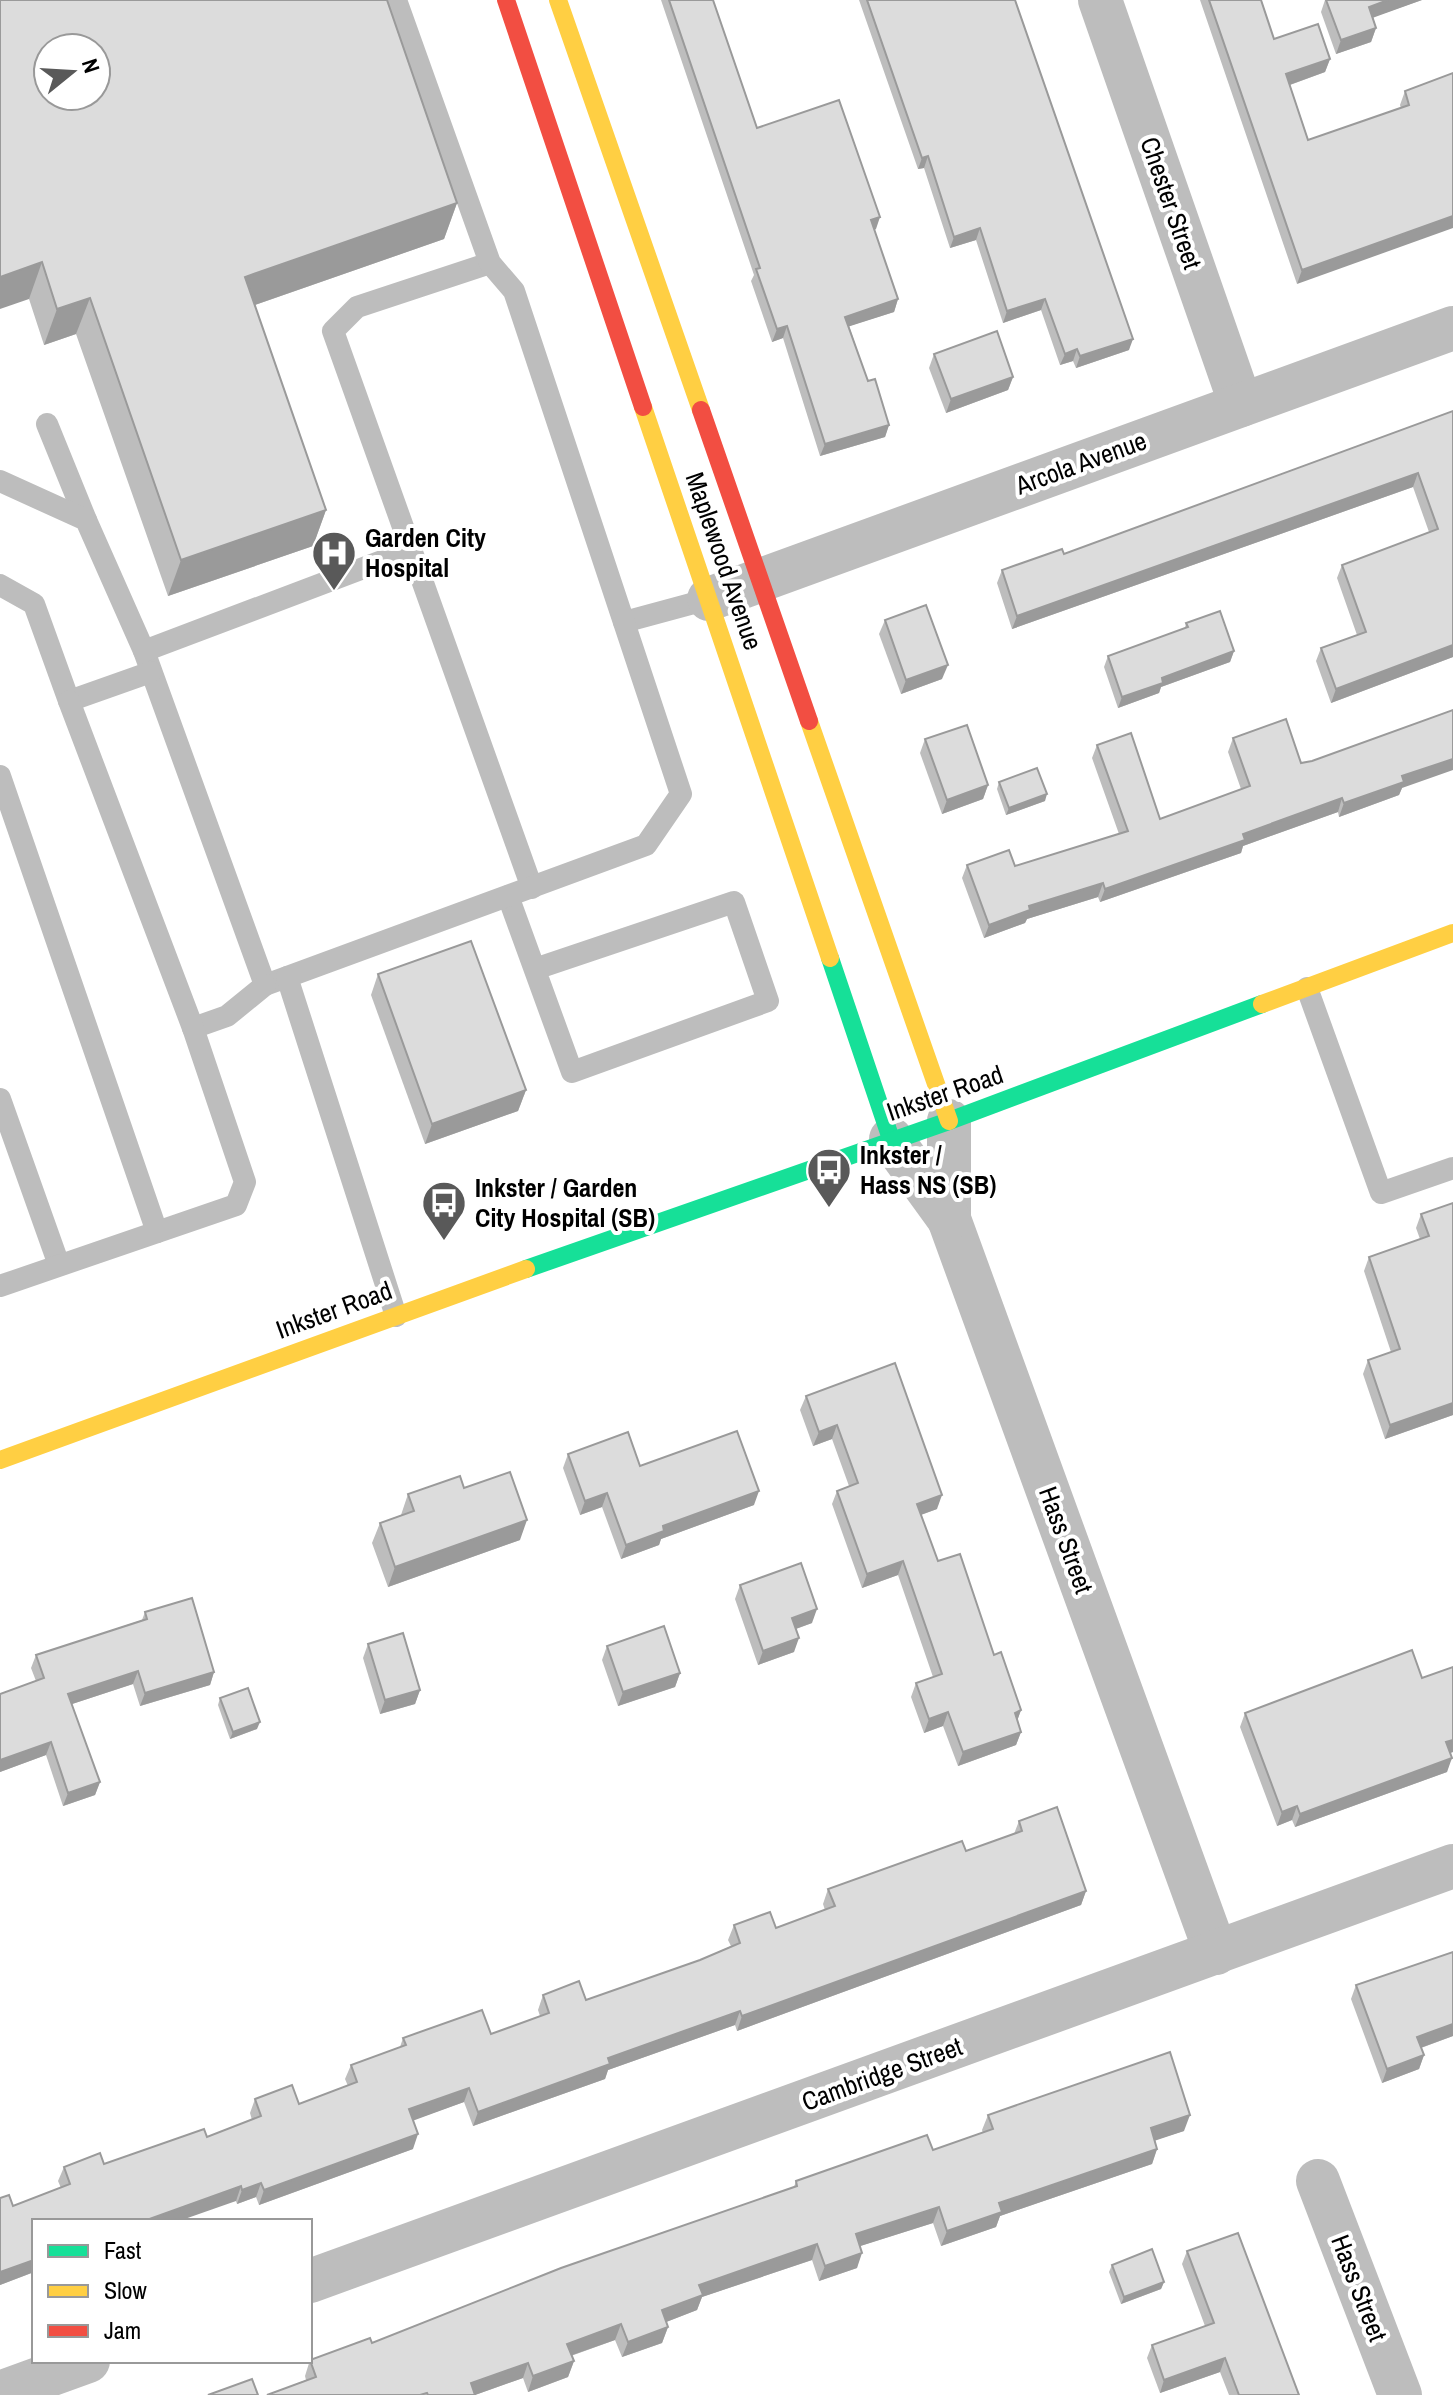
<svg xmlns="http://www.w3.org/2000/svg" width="1453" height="2395" font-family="'Archivo Narrow',sans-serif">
<rect width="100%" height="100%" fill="#fff"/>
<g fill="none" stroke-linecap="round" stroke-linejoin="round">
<!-- lane -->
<g stroke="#bdbdbd" stroke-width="22">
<path d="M490 263 357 307 333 331 532 888"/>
<path d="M47 424 86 520"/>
<path d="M0 481 86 520 144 651 265 985 287 977"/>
<path d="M0 585 34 604 69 701 151 672"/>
<path d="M624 622 709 599"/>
<path d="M144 651 411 550"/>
<path d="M0 776 157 1232"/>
<path d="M508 896 572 1072 768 1001 734 902 535 969"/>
<path d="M1307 988 1381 1193 1453 1168"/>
<path d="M193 1028 227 1016 265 985"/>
<path d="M0 1099 59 1265"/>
<path d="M0 1286 236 1205 245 1182 193 1028 69 701"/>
<path d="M396 1316 287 977 646 845 681 794 514 291 490 263 396 0"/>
</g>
<!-- street -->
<g stroke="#bdbdbd" stroke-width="44">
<path d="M1100 0 1241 405"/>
<path d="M709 599 1453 328"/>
<path d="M949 1121V1219L1216 1953"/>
<path d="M891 1139 949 1219"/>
<path d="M1318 2181 1400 2395"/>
<path d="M310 2281 1453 1866"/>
<path d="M0 2393 88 2361"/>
</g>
<!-- fast -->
<g stroke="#16e098" stroke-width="18">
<path d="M830 958 891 1139"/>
<path d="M526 1269 949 1121 1262 1004"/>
</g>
<!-- slow -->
<g stroke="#ffcf43" stroke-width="18">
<path d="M558 0 701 410"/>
<path d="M643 407 830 958"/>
<path d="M809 721 949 1121"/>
<path d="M1262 1004 1453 933"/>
<path d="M0 1460 526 1269"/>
</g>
<!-- jam -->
<g stroke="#f24e42" stroke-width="18">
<path d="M506 0 643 407"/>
<path d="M701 410 809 721"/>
</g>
</g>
<!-- wall -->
<g fill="#bdbdbd">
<path d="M0 0 457 203 444 239 255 305 326 510 313 546 168 596 76 334 44 345 29 299Z"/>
<path d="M661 0H713L757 128 876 229 874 230 898 299 894 312 849 326 868 381 889 425 885 437 820 456 783 338 772 342 751 281 754 275Z"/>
<path d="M859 0H1015L1129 350 1076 368 1073 361 1060 365 1041 310 1003 323 976 240 950 248 924 168 918 169Z"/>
<path d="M1200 0H1252L1274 39 1330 59 1325 72 1290 85 1308 140 1401 108 1400 105 1405 91 1453 73 1297 284Z"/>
<path d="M1325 0H1422L1373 17 1376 28 1371 42 1336 54 1321 12Z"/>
<path d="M934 354 1013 377 1008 390 946 413 929 368Z"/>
<path d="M1453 411V657L1331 703 1316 661 1321 648 1357 635 1337 578 1342 565 1429 532 1413 487 1012 629 997 583 1002 570 1064 554Z"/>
<path d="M885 620 942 679 901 694 879 634Z"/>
<path d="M1186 623 1234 651 1230 662 1161 687 1159 693 1118 708 1104 667 1108 656 1185 628Z"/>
<path d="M1233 738 1301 763 1402 788 1399 795 1339 817 1338 812 1243 846 1241 853 1100 902 1098 897 1027 919 1025 923 984 938 962 878 967 865 1015 866 1119 834 1092 758 1097 745 1160 819 1241 789 1228 752Z"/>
<path d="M925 739 988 785 983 799 942 814 920 753Z"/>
<path d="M999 782 1045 801 1006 815 997 789Z"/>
<path d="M378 974 526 1090 518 1111 425 1144 371 995Z"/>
<path d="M1453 1203V1415L1385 1439 1363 1374 1368 1360 1391 1352 1364 1271 1369 1257 1420 1239 1416 1228 1421 1214Z"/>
<path d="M806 1396 937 1509 921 1515 938 1561 994 1655 1021 1710 1017 1721 1021 1732 1016 1745 958 1766 943 1726 924 1733 911 1697 916 1683 933 1677 898 1575 862 1588 832 1504 837 1491 849 1486 832 1439 813 1446 800 1410Z"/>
<path d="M568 1454 640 1466 754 1505 661 1539 659 1545 621 1559 602 1507 580 1515 563 1468Z"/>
<path d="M464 1488 520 1540 388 1587 372 1543 380 1523 401 1515 408 1494Z"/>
<path d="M740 1585 812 1623 796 1629 794 1652 758 1665 735 1599Z"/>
<path d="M145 1612 214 1672 210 1685 140 1706 133 1684 72 1704 100 1782 95 1795 63 1806 46 1755 0 1772V1694L36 1681 31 1668 36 1655 142 1620Z"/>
<path d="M368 1644 420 1690 415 1704 380 1714 363 1658Z"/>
<path d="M607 1646 680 1673 675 1687 618 1706 602 1660Z"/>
<path d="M1422 1678 1453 1752 1450 1753 1447 1772 1295 1827 1292 1820 1277 1826 1240 1727 1245 1713Z"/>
<path d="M220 1698 257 1729 230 1739 218 1705Z"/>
<path d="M1019 1821 1086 1891 1081 1905 737 2031 735 2025 608 2070 605 2079 473 2126 464 2102 413 2120V2149L259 2205 256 2197 237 2204 236 2201 34 2221V2272L0 2285V2198L13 2206 61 2188 58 2181 64 2167 104 2164 207 2137 252 2120 250 2113 255 2099 299 2104 348 2086 345 2079 351 2065 400 2047 403 2038 491 2034 540 2016 538 2010 543 1995 586 2000 700 1960 731 1946 728 1940 734 1925 776 1928 825 1910 823 1904 828 1889 966 1851 1014 1834Z"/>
<path d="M1453 1952V2036L1421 2048 1424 2055 1419 2069 1382 2083 1351 1999 1356 1985Z"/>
<path d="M988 2115 1184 2131 1155 2140 1157 2149 1152 2164 1000 2216 996 2227 941 2246 933 2223 860 2246 857 2268 819 2281 812 2260 702 2297 697 2310 666 2322 668 2327 662 2343 622 2357 615 2340 571 2356 574 2361 568 2377 528 2392 523 2378 475 2395H267L306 2380 305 2376 310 2360 372 2343 794 2187 796 2181 933 2150 983 2133 982 2130Z"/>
<path d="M1187 2251 1299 2395H1229L1220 2372 1160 2393 1147 2358 1152 2345 1205 2326 1182 2264Z"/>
<path d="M1112 2265 1164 2282 1161 2289 1121 2304 1109 2272Z"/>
</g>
<!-- shaded-wall -->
<g fill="#9a9a9a">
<path d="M1388 0H1422L1364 21 1369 7Z"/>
<path d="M1376 28 1371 42 1336 54 1341 40Z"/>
<path d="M1330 59 1325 72 1281 88 1286 74Z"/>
<path d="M928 156 924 168 918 169 922 158Z"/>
<path d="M457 203 444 239 232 313 245 277Z"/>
<path d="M1453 216V228L1297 284 1302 270Z"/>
<path d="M880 217 876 229 867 232 871 220Z"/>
<path d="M980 228 976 240 950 248 954 237Z"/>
<path d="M42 262 29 299 0 309V277Z"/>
<path d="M90 298 76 334 44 345 57 309Z"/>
<path d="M898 299 894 312 841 329 845 317Z"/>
<path d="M1045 299 1041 310 1003 323 1007 311Z"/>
<path d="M787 326 783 338 772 342 777 329Z"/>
<path d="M1133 339 1129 350 1076 368 1080 356Z"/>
<path d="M1077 349 1073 361 1060 365 1065 354Z"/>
<path d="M1013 377 1008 390 946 413 951 399Z"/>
<path d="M889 425 885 437 820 456 825 444Z"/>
<path d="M1418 473 1413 487 1012 629 1017 616Z"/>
<path d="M326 510 313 546 168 596 181 560Z"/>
<path d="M1453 645V657L1331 703 1336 689Z"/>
<path d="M1234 651 1230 662 1161 687 1159 693 1118 708 1122 697 1162 678Z"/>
<path d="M948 665 942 679 901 694 906 680Z"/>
<path d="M1453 759V770L1402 788 1399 795 1339 817 1344 803 1402 776Z"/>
<path d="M988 785 983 799 942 814 947 800Z"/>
<path d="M1047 794 1045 801 1006 815 1009 808Z"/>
<path d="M1342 798 1338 812 1243 846 1241 853 1100 902 1105 889 1243 834Z"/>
<path d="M1103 883 1098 897 1027 919 1025 923 984 938 989 925 1029 906Z"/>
<path d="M526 1090 518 1111 425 1144 432 1124Z"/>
<path d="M1453 1403V1415L1385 1439 1390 1425Z"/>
<path d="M837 1425 832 1439 813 1446 819 1432Z"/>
<path d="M759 1491 754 1505 661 1539 659 1545 621 1559 626 1545 663 1526Z"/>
<path d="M607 1493 602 1507 580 1515 585 1501Z"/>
<path d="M942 1495 937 1509 912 1518 917 1504Z"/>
<path d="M527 1520 520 1540 388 1587 395 1567Z"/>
<path d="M903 1561 898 1575 862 1588 867 1574Z"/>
<path d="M817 1609 812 1623 787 1632 792 1618Z"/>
<path d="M799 1638 794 1652 758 1665 763 1651Z"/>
<path d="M138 1671 133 1684 63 1707 68 1694Z"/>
<path d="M214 1672 210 1685 140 1706 145 1693Z"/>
<path d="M680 1673 675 1687 618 1706 623 1692Z"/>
<path d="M420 1690 415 1704 380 1714 385 1700Z"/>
<path d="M1021 1710 1016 1724 1015 1713Z"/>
<path d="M948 1712 943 1726 924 1733 929 1719Z"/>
<path d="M260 1722 257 1729 230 1739 233 1732Z"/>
<path d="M1021 1732 1016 1745 958 1766 963 1752Z"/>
<path d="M1453 1740V1752L1441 1756 1446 1742Z"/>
<path d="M51 1742 46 1755 0 1772V1760Z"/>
<path d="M1452 1758 1447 1772 1295 1827 1300 1814Z"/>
<path d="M100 1782 95 1795 63 1806 68 1793Z"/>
<path d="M1297 1806 1292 1820 1277 1826 1282 1812Z"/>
<path d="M1086 1891 1081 1905 737 2031 742 2016Z"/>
<path d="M740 2011 735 2025 608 2070 605 2079 473 2126 478 2112 608 2058Z"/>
<path d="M1453 2024V2036L1412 2051 1417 2037Z"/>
<path d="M1424 2055 1419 2069 1382 2083 1387 2069Z"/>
<path d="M469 2088 464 2102 404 2124 409 2109Z"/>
<path d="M1190 2115 1184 2131 1145 2144 1151 2128Z"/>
<path d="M418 2134 413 2149 259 2205 264 2190Z"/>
<path d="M1157 2149 1152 2164 1000 2216 996 2227 941 2246 947 2231 999 2203Z"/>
<path d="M261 2183 256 2197 237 2204 242 2190Z"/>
<path d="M241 2186 236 2201 179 2221H144Z"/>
<path d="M939 2207 933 2223 851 2249 856 2234Z"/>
<path d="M817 2244 812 2260 702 2297 697 2310 656 2326 662 2310 699 2285Z"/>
<path d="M862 2253 857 2268 819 2281 825 2266Z"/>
<path d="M34 2260V2272L0 2285V2272Z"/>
<path d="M1164 2282 1161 2289 1121 2304 1124 2297Z"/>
<path d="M621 2324 615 2340 561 2359 567 2344Z"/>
<path d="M668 2327 662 2343 622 2357 628 2342Z"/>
<path d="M1225 2358 1220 2372 1160 2393 1164 2380Z"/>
<path d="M574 2361 568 2377 528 2392 533 2376Z"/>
<path d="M528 2363 523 2378 475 2395 471 2383Z"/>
</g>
<!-- building -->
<g fill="#dcdcdc" stroke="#9a9a9a" stroke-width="2" fill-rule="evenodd">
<path d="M0 0H387L457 203 245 277 326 510 181 560 90 298 57 309 42 262 0 277ZM48 48H96V96H48Z"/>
<path d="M669 0H713L757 128 839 100 880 217 871 220 898 299 845 317 868 381 875 379 889 425 825 444 787 326 777 329 756 269 760 268Z"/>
<path d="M867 0H1015L1133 339 1080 356 1077 349 1065 354 1045 299 1007 311 980 228 954 237 928 156 922 158Z"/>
<path d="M1209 0H1261L1274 39 1318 24 1330 59 1286 74 1308 140 1409 105 1405 91 1453 73V216L1302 270Z"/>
<path d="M1326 0H1388L1369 7 1376 28 1341 40Z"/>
<path d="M997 331 1013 377 951 399 934 354Z"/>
<path d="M1453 411V645L1336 689 1321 648 1366 632 1342 565 1438 529 1418 473 1017 616 1002 570 1062 549 1064 554Z"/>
<path d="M926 605 948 665 906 680 885 620Z"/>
<path d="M1220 611 1234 651 1162 678 1163 683 1122 697 1108 656 1188 627 1186 623Z"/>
<path d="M1453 710V759L1402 776 1404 782 1344 803 1342 798 1243 834 1245 840 1105 889 1103 883 1029 906 1030 910 989 925 967 865 1009 850 1015 866 1128 831 1097 745 1131 733 1160 819 1250 786 1233 738 1286 719 1301 763 1312 761Z"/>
<path d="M967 725 988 785 947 800 925 739Z"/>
<path d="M1037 768 1047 794 1009 808 999 782Z"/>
<path d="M471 941 526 1090 432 1124 378 974Z"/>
<path d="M1453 1203V1403L1390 1425 1368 1360 1400 1349 1369 1257 1429 1236 1421 1214Z"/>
<path d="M895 1363 942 1495 917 1504 938 1561 960 1554 994 1655 1001 1652 1021 1710 1015 1713 1021 1732 963 1752 948 1712 929 1719 916 1683 942 1674 903 1561 867 1574 837 1491 858 1483 837 1425 819 1432 806 1396Z"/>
<path d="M737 1431 759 1491 663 1526 664 1531 626 1545 607 1493 585 1501 568 1454 628 1432 640 1466Z"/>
<path d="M510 1472 527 1520 395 1567 380 1523 414 1511 408 1494 460 1476 464 1488Z"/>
<path d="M801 1563 817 1609 792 1618 799 1638 763 1651 740 1585Z"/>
<path d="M192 1598 214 1672 145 1693 138 1671 68 1694 100 1782 68 1793 51 1742 0 1760V1694L44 1678 36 1655 147 1619 145 1612Z"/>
<path d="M664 1626 680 1673 623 1692 607 1646Z"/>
<path d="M403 1633 420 1690 385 1700 368 1644Z"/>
<path d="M1412 1650 1422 1678 1453 1667V1740L1446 1742 1452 1758 1300 1814 1297 1806 1282 1812 1245 1713Z"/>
<path d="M248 1688 260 1722 233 1732 220 1698Z"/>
<path d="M1057 1807 1086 1891 742 2016 740 2011 608 2058 610 2064 478 2112 469 2088 409 2109 418 2134 264 2190 261 2183 242 2190 241 2186 144 2221H34V2260L0 2272V2198L9 2195 13 2206 70 2184 64 2167 100 2153 104 2164 204 2129 207 2137 261 2116 255 2099 292 2085 299 2104 357 2082 351 2065 406 2045 403 2038 482 2010 491 2034 549 2013 543 1995 579 1981 586 2000 700 1960 740 1943 734 1925 770 1912 776 1928 835 1906 828 1889 962 1841 966 1851 1022 1831 1019 1821Z"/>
<path d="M1453 1952V2024L1417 2037 1424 2055 1387 2069 1356 1985Z"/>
<path d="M1170 2052 1190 2115 1151 2128 1157 2149 999 2203 1002 2212 947 2231 939 2207 856 2234 862 2253 825 2266 817 2244 699 2285 703 2295 662 2310 668 2327 628 2342 621 2324 567 2344 574 2361 533 2376 528 2363 471 2383 475 2395H428L427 2393 420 2395H267L316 2377 310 2360 370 2338 372 2343 561 2268 797 2186 796 2181 927 2135 933 2150 993 2129 988 2115Z"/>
<path d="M1238 2233 1299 2395H1239L1225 2358 1164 2380 1152 2345 1214 2323 1187 2251Z"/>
<path d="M1152 2249 1164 2282 1124 2297 1112 2265Z"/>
<path d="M252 2379 258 2395H208Z"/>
</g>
<!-- icons -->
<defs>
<g id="hospital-pin" transform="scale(2.3)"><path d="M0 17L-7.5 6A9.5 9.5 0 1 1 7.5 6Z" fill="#595959" stroke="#fff"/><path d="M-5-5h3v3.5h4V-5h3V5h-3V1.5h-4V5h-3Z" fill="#fff"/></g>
<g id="bus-pin" transform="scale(2.3)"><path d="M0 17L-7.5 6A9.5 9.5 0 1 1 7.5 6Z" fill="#595959" stroke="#fff"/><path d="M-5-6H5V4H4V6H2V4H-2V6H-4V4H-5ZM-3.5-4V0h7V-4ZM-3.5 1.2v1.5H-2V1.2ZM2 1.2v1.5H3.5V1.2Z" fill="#fff"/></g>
</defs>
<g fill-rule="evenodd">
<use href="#hospital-pin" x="334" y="553"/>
<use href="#bus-pin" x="829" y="1170"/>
<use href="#bus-pin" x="444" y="1203"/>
</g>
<g text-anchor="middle" stroke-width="8" stroke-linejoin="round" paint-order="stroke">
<!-- street labels -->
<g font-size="26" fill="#000" stroke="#fff">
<text transform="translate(1171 203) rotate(71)" y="9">Chester Street</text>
<text transform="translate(1081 463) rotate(-20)" y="9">Arcola Avenue</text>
<text transform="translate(724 561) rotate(71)" y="9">Maplewood Avenue</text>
<text transform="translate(945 1093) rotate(-19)" y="9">Inkster Road</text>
<text transform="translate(334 1310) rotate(-20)" y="9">Inkster Road</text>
<text transform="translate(1066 1540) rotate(70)" y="9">Hass Street</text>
<text transform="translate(882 2074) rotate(-20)" y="9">Cambridge Street</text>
<text transform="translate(1359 2288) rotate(69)" y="9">Hass Street</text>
</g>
<!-- poi labels -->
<g font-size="26" font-weight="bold" fill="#000" stroke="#fff" text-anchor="start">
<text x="365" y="547">Garden City<tspan x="365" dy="30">Hospital</tspan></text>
<text x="860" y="1164">Inkster /<tspan x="860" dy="30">Hass NS (SB)</tspan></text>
<text x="475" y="1197">Inkster / Garden<tspan x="475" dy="30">City Hospital (SB)</tspan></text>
</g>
</g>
<!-- legend -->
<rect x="32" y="2219" width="280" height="144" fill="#ffffff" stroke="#999999" stroke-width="2"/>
<rect x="48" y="2245" width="40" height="12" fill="#16e098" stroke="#999999" stroke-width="2"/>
<text x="104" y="2259" font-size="24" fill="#000000">Fast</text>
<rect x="48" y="2285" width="40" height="12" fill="#ffcf43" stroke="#999999" stroke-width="2"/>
<text x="104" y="2299" font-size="24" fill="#000000">Slow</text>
<rect x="48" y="2325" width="40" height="12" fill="#f24e42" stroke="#999999" stroke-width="2"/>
<text x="104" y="2339" font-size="24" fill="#000000">Jam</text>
<!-- north arrow -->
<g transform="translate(72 72) rotate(72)"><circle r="38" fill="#ffffff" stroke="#999999" stroke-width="2"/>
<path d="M0-6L14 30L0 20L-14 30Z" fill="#595959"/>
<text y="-12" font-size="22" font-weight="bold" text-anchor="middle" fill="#000000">N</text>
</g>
</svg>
